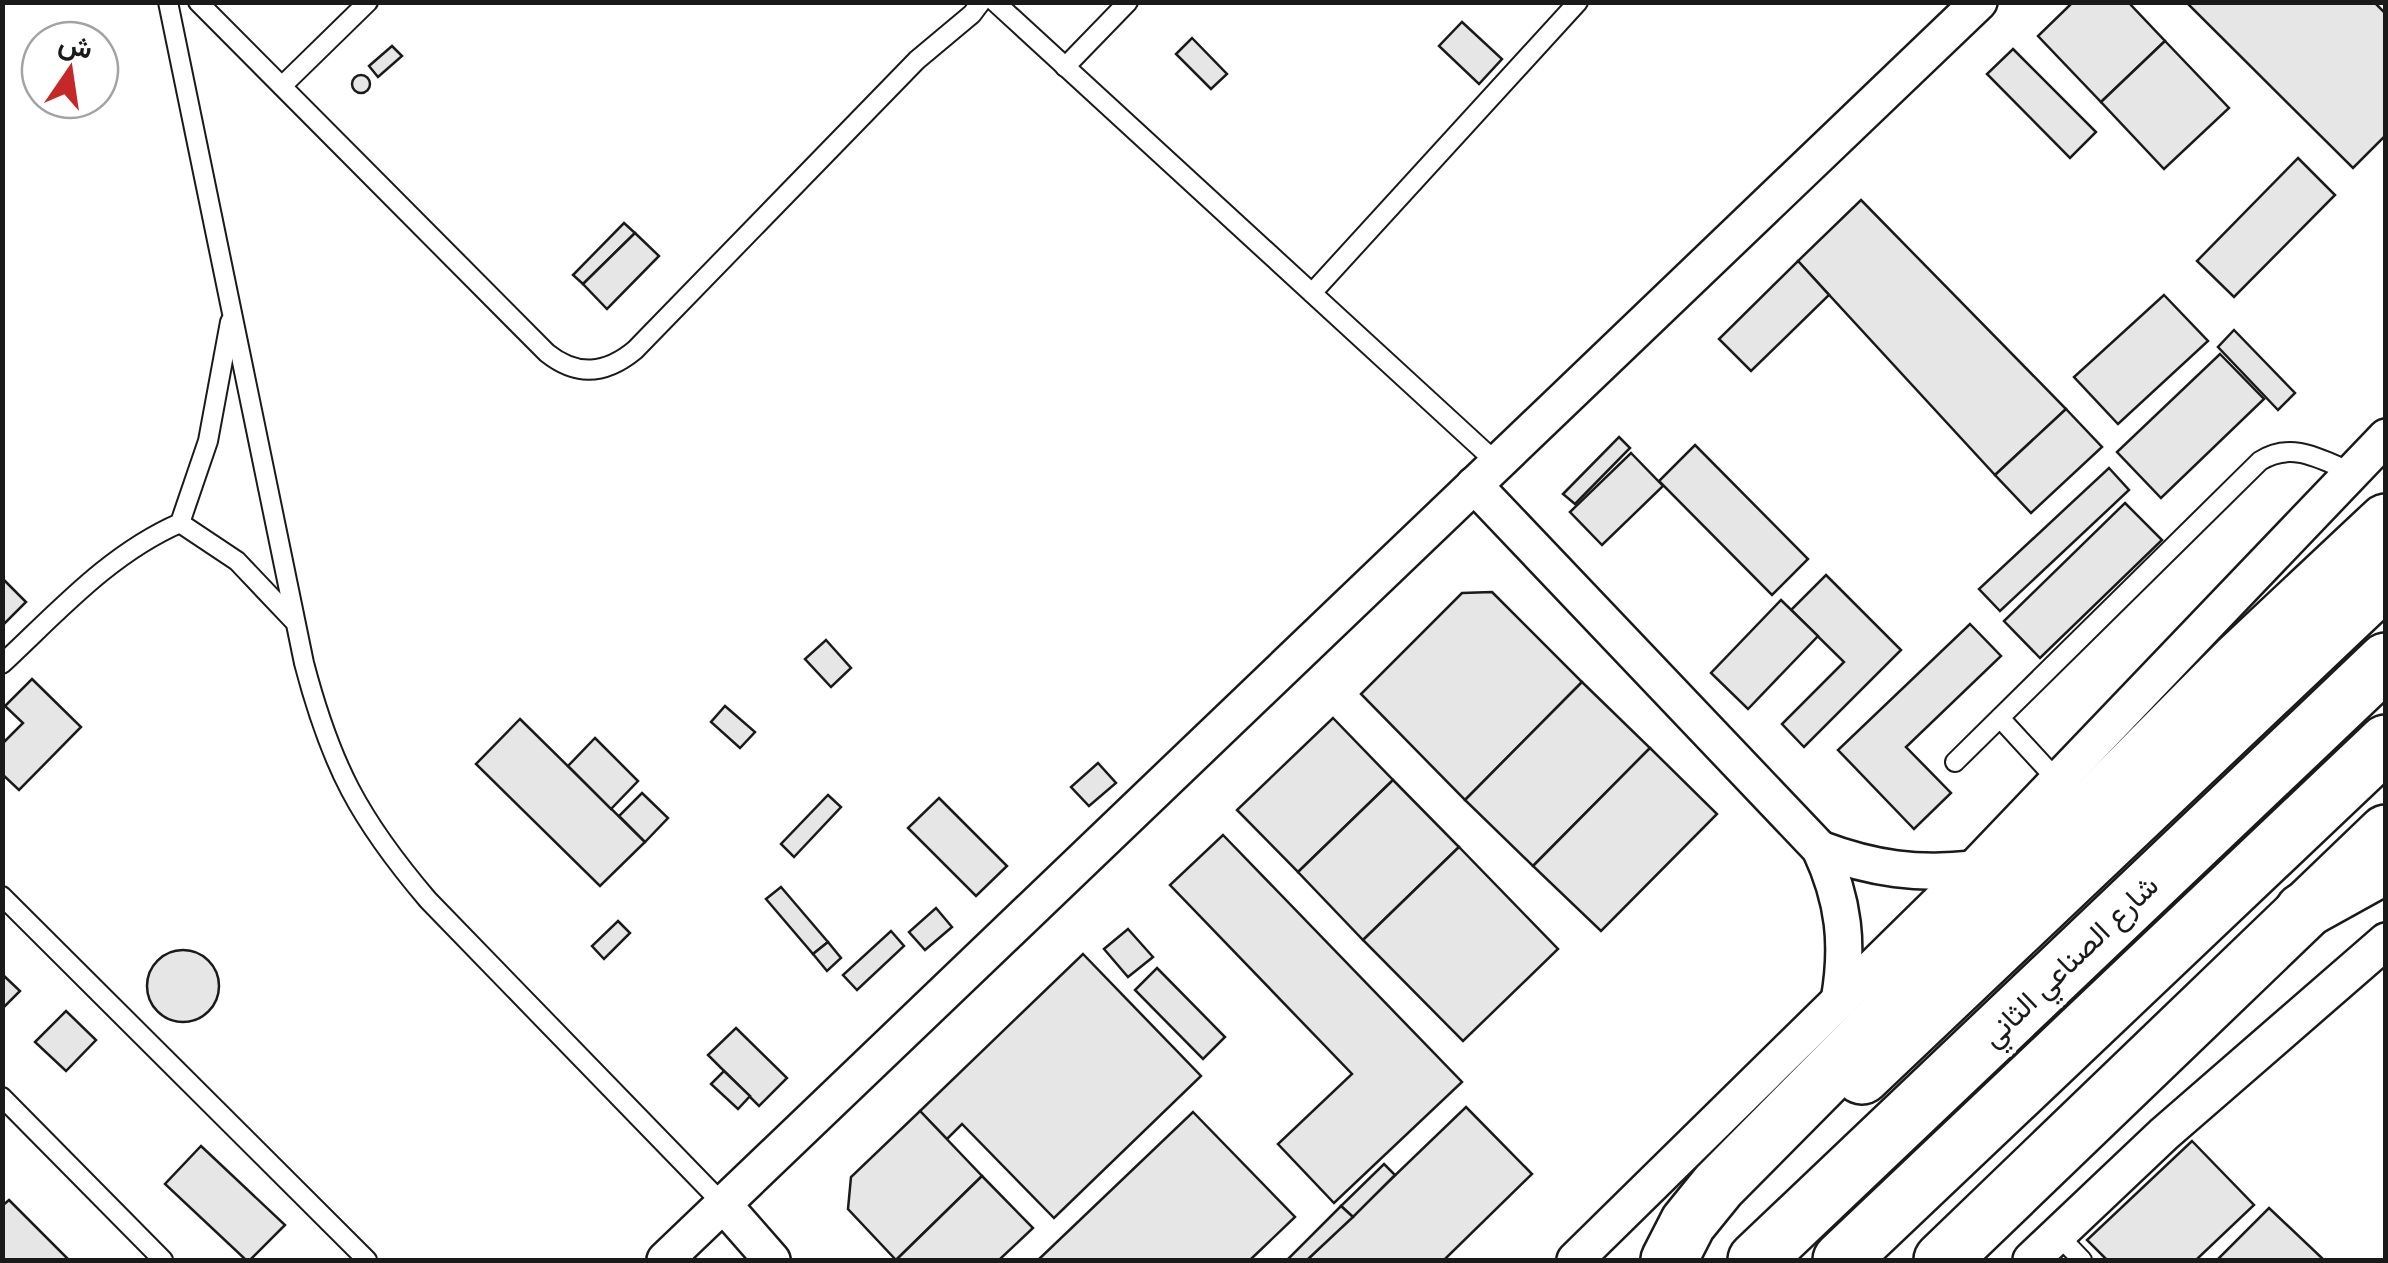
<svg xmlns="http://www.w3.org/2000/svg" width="2388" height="1263" font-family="'Source Serif 4',Vazirmatn,serif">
<rect width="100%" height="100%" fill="#fff"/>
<!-- building -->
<g fill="#e6e6e6" stroke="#1a1a1a" stroke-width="2.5">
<path d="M2073 2H2128L2165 41 2101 102 2038 36Z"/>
<path d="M2186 2H2374L2386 14V135L2353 168Z"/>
<path d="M1462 22 1502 59 1479 84 1439 46Z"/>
<path d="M1192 38 1227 74 1211 89 1176 54Z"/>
<path d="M2165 41 2229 108 2164 169 2101 102Z"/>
<path d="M392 46 402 56 378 77 369 66Z"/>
<path d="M2013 49 2096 132 2070 158 1987 74Z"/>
<circle cx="361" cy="84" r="9"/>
<path d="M2298 158 2335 195 2234 297 2197 261Z"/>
<path d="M1861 200 2066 409 1995 475 1798 261Z"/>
<path d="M624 223 635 233 583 284 573 275Z"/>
<path d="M635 233 659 256 607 309 583 284Z"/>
<path d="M1798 261 1829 295 1751 371 1719 339Z"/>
<path d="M2164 295 2208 341 2118 424 2074 377Z"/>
<path d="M2234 330 2295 393 2278 410 2218 347Z"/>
<path d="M2220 354 2264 399 2161 498 2117 452Z"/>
<path d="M2066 409 2102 447 2031 513 1995 475Z"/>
<path d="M1619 437 1630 448 1575 504 1563 494Z"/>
<path d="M1695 445 1808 559 1772 595 1659 481Z"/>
<path d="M1631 453 1663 486 1602 545 1570 512Z"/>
<path d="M2109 468 2129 490 2000 611 1979 589Z"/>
<path d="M2125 503 2162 540 2040 658 2004 621Z"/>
<path d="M1826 575 1901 650 1804 747 1782 724 1844 662 1791 610Z"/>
<path d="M2 578 26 602 2 626Z"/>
<path d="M1492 592 1582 682 1465 800 1361 694 1462 593Z"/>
<path d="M1781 600 1818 636 1748 709 1711 673Z"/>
<path d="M1970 624 2001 656 1906 747 1951 793 1914 829 1838 750Z"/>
<path d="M826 640 851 668 831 687 805 659Z"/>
<path d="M32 679 81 727 19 790 2 774V744L23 723 5 706Z"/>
<path d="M1582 682 1650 748 1533 866 1465 800Z"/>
<path d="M725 706 755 732 740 748 711 722Z"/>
<path d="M1333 718 1393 780 1298 872 1237 810Z"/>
<path d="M520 719 645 842 600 886 476 764Z"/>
<path d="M595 738 638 781 611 809 568 766Z"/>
<path d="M1650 748 1717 814 1601 931 1533 866Z"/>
<path d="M1098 763 1116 783 1089 806 1071 787Z"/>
<path d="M1393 780 1459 847 1363 940 1298 872Z"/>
<path d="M642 793 668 818 645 842 619 816Z"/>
<path d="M828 795 841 807 794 857 781 844Z"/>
<path d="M939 798 1007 866 976 896 908 828Z"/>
<path d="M1223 835 1462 1082 1334 1203 1278 1144 1352 1074 1170 885Z"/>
<path d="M1459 847 1558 949 1463 1041 1363 940Z"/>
<path d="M781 887 828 942 813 954 766 899Z"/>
<path d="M936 908 952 927 925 950 909 932Z"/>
<path d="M618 921 630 933 604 959 592 946Z"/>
<path d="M1128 929 1153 957 1128 977 1104 949Z"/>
<path d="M891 931 904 946 857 990 843 975Z"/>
<path d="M828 942 841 958 827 971 813 954Z"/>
<circle cx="183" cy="986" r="36"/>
<path d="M1083 954 1201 1076 1054 1218 962 1124 947 1139 920 1111Z"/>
<path d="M1157 968 1225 1037 1203 1059 1135 990Z"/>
<path d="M2 974 20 991 2 1009Z"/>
<path d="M66 1011 96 1040 66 1071 35 1042Z"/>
<path d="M736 1028 787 1078 759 1106 708 1055Z"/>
<path d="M724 1071 750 1096 738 1109 711 1084Z"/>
<path d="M1466 1107 1532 1174 1444 1260H1307Z"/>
<path d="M920 1111 982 1176 896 1260 848 1209 851 1177Z"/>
<path d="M1193 1112 1295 1217 1250 1260H1038Z"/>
<path d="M2192 1141 2254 1205 2196 1260H2107L2087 1240Z"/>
<path d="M201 1146 285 1225 250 1260H246L165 1184Z"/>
<path d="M1384 1164 1395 1175 1353 1217 1341 1206Z"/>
<path d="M982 1176 1033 1228 999 1260H896Z"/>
<path d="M9 1200 69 1260H2V1206Z"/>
<path d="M1341 1206 1353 1217 1307 1260H1287Z"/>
<path d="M2269 1208 2324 1260H2217Z"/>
</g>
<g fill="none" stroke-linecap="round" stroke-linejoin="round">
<!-- lane casing -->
<g stroke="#1a1a1a" stroke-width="22">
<g id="lane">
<path d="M168 2 304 663C331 766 359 819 428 900L722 1203"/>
<path d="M198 2 547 353C577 377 606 374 635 350L917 60 972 14 981 2"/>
<path d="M995 2 1497 463"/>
<path d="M1065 67 1128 2"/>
<path d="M282 86 368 2"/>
<path d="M1312 293 1578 2"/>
<path d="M180 523 237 561 293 620"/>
<path d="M2 664C58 612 109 554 180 523L208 441 230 322"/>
<path d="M2000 718 2057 780"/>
<path d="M1955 762 2260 461C2292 441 2320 459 2351 472"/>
<path d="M2 896 367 1260"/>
<path d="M2 1097 163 1260"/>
<path d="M2058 1235 2082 1260"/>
</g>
</g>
<!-- street casing -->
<g stroke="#1a1a1a" stroke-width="40">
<g id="street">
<path d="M1474 485 1820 849C1844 900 1849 945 1839 1001"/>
<path d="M1820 849C1873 869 1918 875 1973 869"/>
<path d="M722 1203 772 1260"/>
<path d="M665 1260 1979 2"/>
<path d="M1575 1260 1973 869 2386 437"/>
<path d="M2031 1260 2164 1134 2386 941"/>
</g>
</g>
<!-- primary casing -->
<g stroke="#1a1a1a" stroke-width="60">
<g id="primary">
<path d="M1862 1076 2386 579"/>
<path d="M1756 1260 2386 661"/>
<path d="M1841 1260 2386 743"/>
<path d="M1942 1260 2386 833"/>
</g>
</g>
<!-- highway casing -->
<g stroke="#1a1a1a" stroke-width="60">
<g id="highway">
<path d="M2303 911 2386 865"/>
<path d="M1669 1260 1688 1223 1718 1186 2238 661 2386 522"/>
</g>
</g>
<!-- lane -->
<use href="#lane" stroke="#fff" stroke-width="18"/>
<!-- street -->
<use href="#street" stroke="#fff" stroke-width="35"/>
<!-- primary -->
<use href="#primary" stroke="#fff" stroke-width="55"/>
<!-- highway -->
<use href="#highway" stroke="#fff" stroke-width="55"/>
</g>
<g text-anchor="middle" stroke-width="8" stroke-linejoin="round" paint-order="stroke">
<!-- street labels -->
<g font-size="30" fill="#1a1a1a" stroke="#fff">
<text transform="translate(2070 961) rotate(-44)" y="10">شارع الصناعي الثاني</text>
</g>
</g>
<!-- border -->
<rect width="2388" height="1263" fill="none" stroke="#1a1a1a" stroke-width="10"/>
<!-- north arrow -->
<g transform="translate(70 70) rotate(13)"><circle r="48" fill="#ffffff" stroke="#a3a3a3" stroke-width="2.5"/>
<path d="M0-8L18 38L0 25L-18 38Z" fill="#c62828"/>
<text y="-15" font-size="28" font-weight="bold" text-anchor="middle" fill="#1a1a1a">ش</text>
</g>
</svg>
